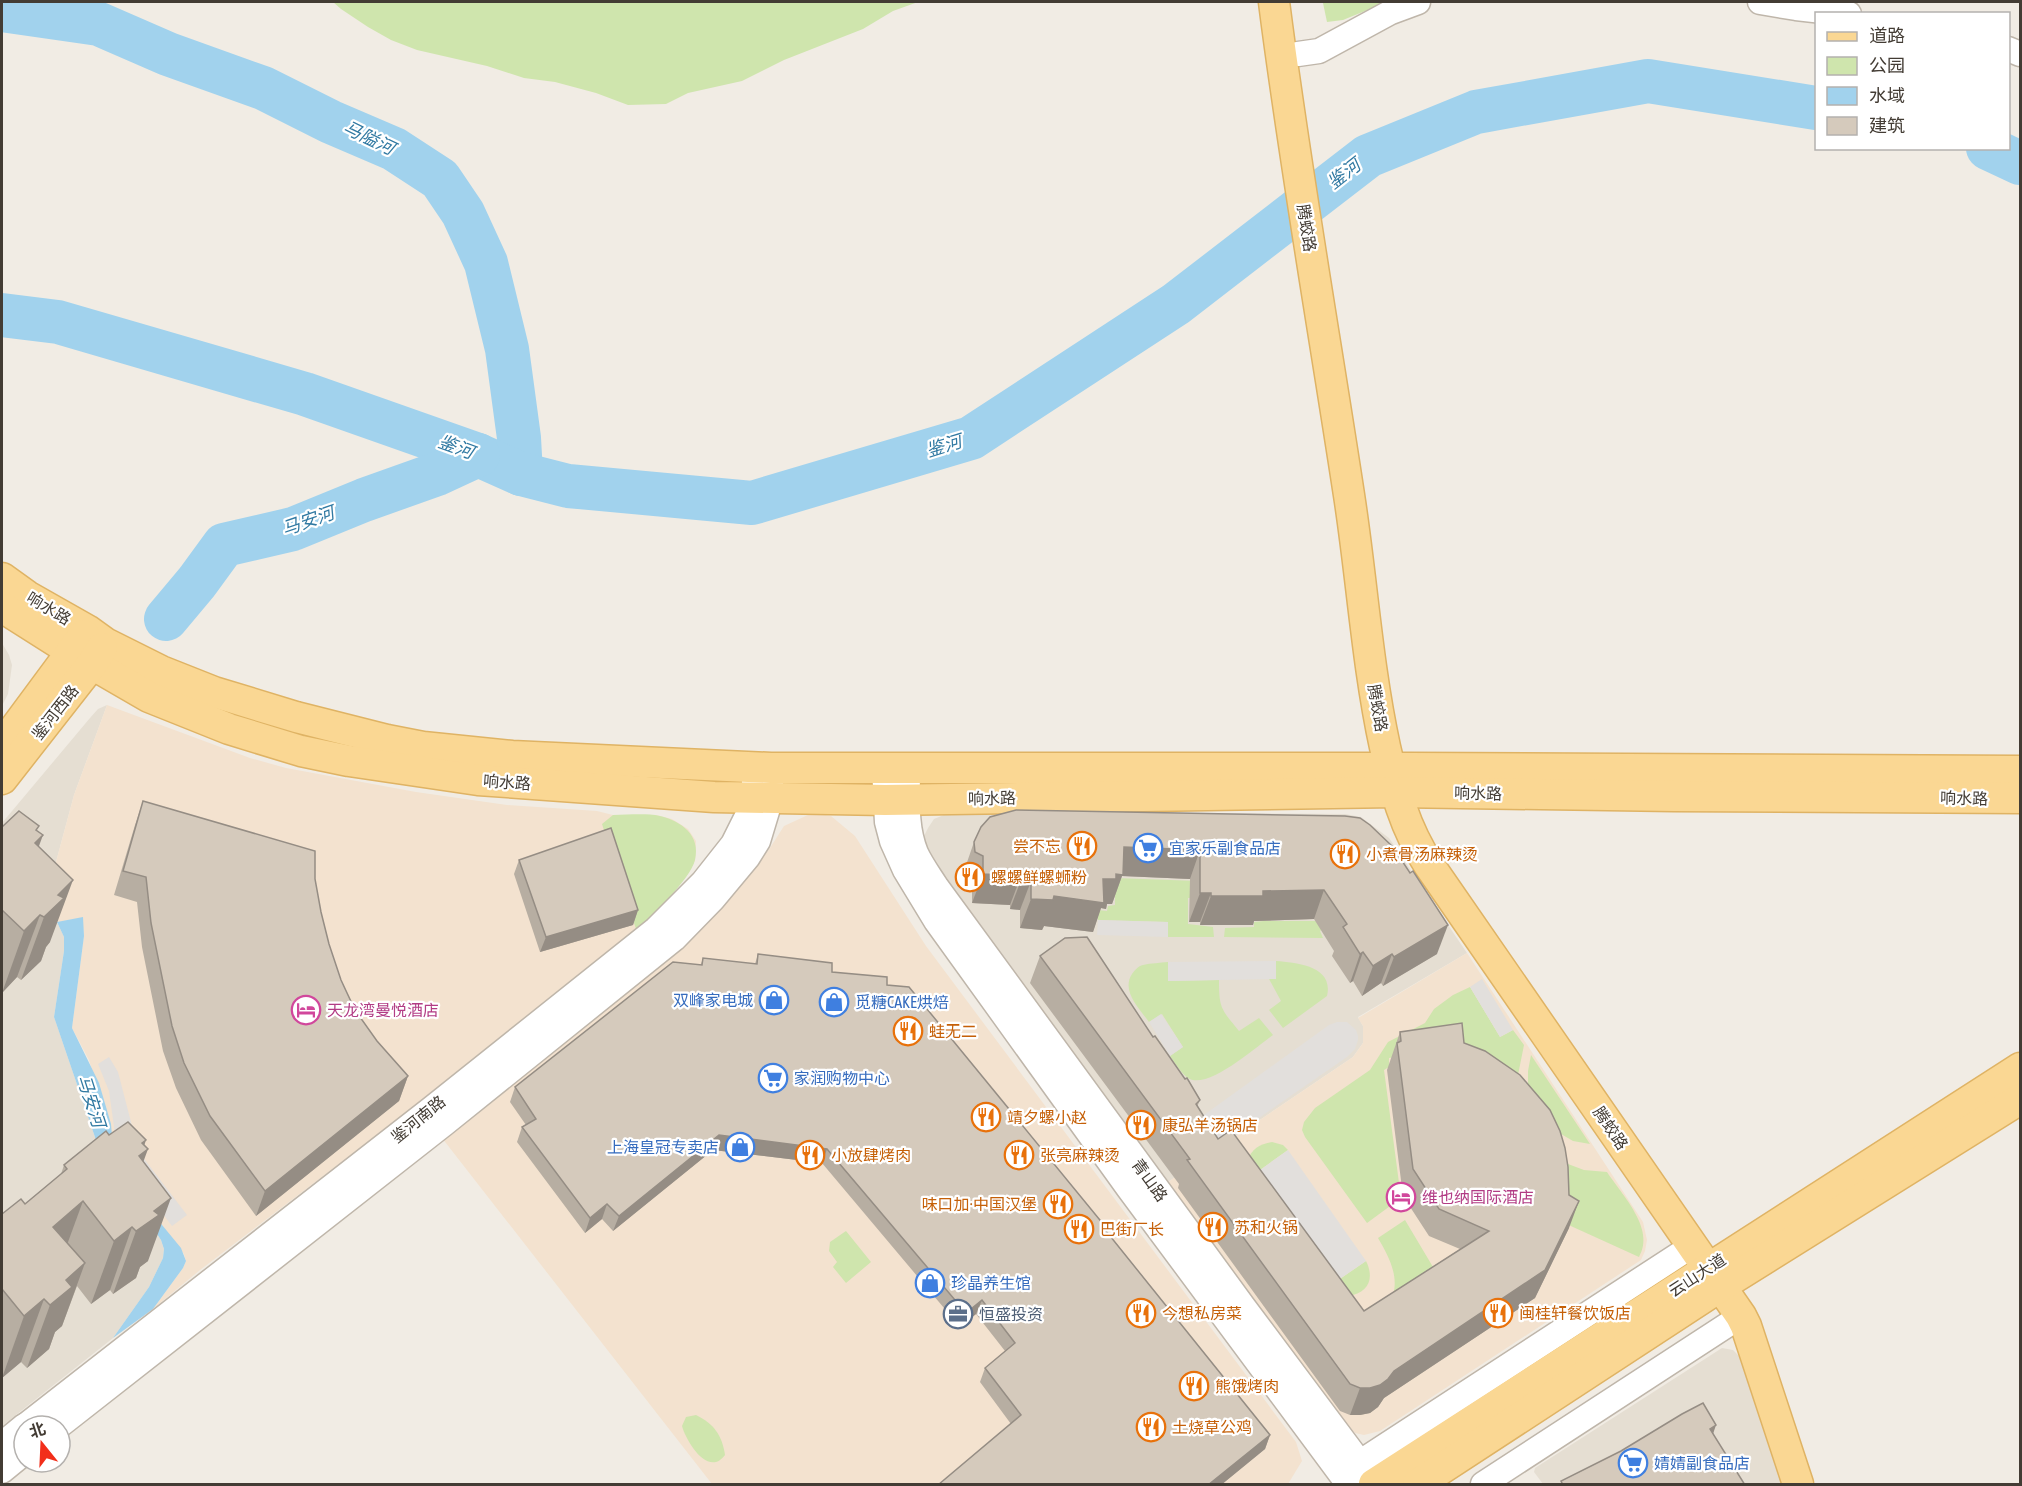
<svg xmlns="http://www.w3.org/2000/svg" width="2022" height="1486" font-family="'Asap Condensed','Noto Sans SC',sans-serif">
<rect width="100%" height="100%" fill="#f1ece4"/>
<!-- residential -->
<g fill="#e5ded2">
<path d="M2 643 9 655 12 665 8 694 2 706Z"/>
<path d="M107 705 74 795 53 873 57 922 64 937V951L54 1017 97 1143 161 1240 164 1249 163 1258 149 1287 113 1338 2 1426V823L90 718 98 709Z"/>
<path d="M954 811 1345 814 1361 817 1389 838 1467 953 1358 1017 1363 1026V1043L1353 1057 1165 1184 929 856 924 836 928 828 934 819Z"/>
<path d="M1722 1348 1733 1350 1745 1362 1784 1484H1543L1534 1472 1535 1468Z"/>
</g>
<!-- commercial -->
<g fill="#f3e2cf">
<path d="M107 705 250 758 286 768 416 792 507 805 597 811 613 815H656L672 819 688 829 696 841 695 861 683 880 637 932 432 1093 200 1270 153 1309 183 1268 186 1261 184 1254 125 1180 89 1060 72 1028 84 936 82 918 57 922 53 873 74 795Z"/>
<path d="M820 814 831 816 855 836 926 946 1296 1442 1302 1461 1288 1484H712L442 1138 749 875 770 848 784 826 808 815Z"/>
<path d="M1467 953 1643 1222 1647 1240 1645 1251 1641 1260 1380 1431 1364 1435 1355 1433 1344 1422 1165 1184 1353 1057 1363 1043V1026L1358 1018Z"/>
</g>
<!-- green -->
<g fill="#cfe5ad">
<path d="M333 2H918L893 11 863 29 784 60 742 81 688 93 666 104 628 105 596 93 555 82 524 78 487 66 417 50 391 40 368 27 341 9Z"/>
<path d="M1330 2H1387L1343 20 1327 22 1323 3Z"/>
<path d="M613 815C628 815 645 813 660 816 681 821 701 835 695 860 690 880 651 916 637 932L602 824Z"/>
<path d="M1115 878 1198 881 1194 898H1188V924L1213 927 1214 937H1168V922L1098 920V910L1107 911 1108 906 1115 905Z"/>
<path d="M1264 921H1326L1332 923 1320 931 1323 938 1224 937 1225 928 1254 927V922Z"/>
<path d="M1276 961C1298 963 1334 966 1327 996L1283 1028 1269 1010 1281 1001 1269 979H1276Z"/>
<path d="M1168 962V981L1219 980C1219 1008 1221 1009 1239 1031L1259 1018 1273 1035C1257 1046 1207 1091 1188 1078 1181 1073 1175 1063 1170 1056L1183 1047 1162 1014 1149 1022C1139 1008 1121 991 1132 974 1135 970 1138 966 1143 965 1151 963 1160 963 1168 962Z"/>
<path d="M1470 987 1500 1037 1513 1030 1524 1045 1518 1075 1452 1048 1389 1058V1067L1384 1070 1401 1198 1367 1223 1305 1137 1302 1130 1304 1122 1315 1108 1370 1070 1388 1042 1425 1023 1434 1009 1453 995Z"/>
<path d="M1531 1055 1590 1144 1573 1141 1556 1131 1528 1086V1071Z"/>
<path d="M1272 1142 1283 1145 1288 1150 1253 1175 1247 1161C1252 1149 1259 1144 1272 1142Z"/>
<path d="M1560 1161 1584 1170 1607 1172C1622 1195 1656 1229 1639 1257L1562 1222Z"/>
<path d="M1405 1220 1433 1267 1393 1295C1399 1275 1388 1255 1378 1238Z"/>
<path d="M846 1231 871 1262 846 1283 833 1267 837 1262 829 1251 830 1242Z"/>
<path d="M1366 1261C1375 1279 1368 1293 1348 1296L1331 1285Z"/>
<path d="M696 1415C714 1424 722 1435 725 1455 708 1478 686 1441 682 1426L686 1417Z"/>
</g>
<!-- parking -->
<g fill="#e2dfdc">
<path d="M1098 920 1168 922V937L1097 935Z"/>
<path d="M1276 961V979L1168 981V962Z"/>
<path d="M1482 979 1513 1030 1500 1037 1470 987Z"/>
<path d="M1161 1014 1183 1047 1170 1056 1149 1022Z"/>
<path d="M1337 1022H1347L1356 1030 1358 1036V1040L1355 1049 1347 1057 1217 1147 1197 1120 1329 1025Z"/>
<path d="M109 1057 118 1072 137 1145 142 1156 187 1215 172 1226 127 1167 115 1134 109 1091 98 1064Z"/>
<path d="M1288 1150 1366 1261 1331 1285 1253 1175Z"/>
</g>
<!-- water -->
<path fill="#a1d2ed" d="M83 917 84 936 72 1028 99 1083 111 1124 113 1149 125 1180 181 1248 186 1261 183 1268 153 1309 113 1338 149 1287 163 1258 164 1249 161 1240 97 1143 54 1017 64 951V937L57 922Z"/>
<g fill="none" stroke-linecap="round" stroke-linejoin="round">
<!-- river -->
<g stroke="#a1d2ed" stroke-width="44">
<path d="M2 10 99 24 168 54 263 88 331 122 394 149 440 179 463 213 486 263 507 349 519 438 521 474"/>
<path d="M1988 148 2020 163"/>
<path d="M2 315 58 322 305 394 478 455 521 474 568 486 752 503 971 438 1176 304 1368 156 1476 112 1648 81 1816 108"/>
<path d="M166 619 197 582 224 545 293 529 364 500 437 474 478 455"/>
</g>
<!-- minor casing -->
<g stroke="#bfb6aa" stroke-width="27">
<g id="minor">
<path d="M1760 2 1796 8 1849 14"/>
<path d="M2008 49 2020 54"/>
<path d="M1298 54 1319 51 1391 12 1418 2"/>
<path d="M884 769 887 822 892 841 905 870 936 921 1129 1189 1348 1484"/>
<path d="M908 769C908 798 905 826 916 853 921 864 929 875 936 886L1243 1306 1376 1484"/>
<path d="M25 1426 431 1109 656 929 703 882 733 844 747 816 753 798 754 782"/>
<path d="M59 1426 444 1124 674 939 713 899 748 857 758 841 771 798V782"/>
<path d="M2 1444 24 1426"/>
<path d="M2 1471 24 1453"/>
<path d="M1345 1472 1692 1246"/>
<path d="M1483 1484 1741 1316"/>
</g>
</g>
<!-- major casing -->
<g stroke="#dfb364" stroke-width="33">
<g id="major">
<path d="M1274 2C1295 167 1324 331 1349 495 1362 579 1367 664 1385 747 1395 790 1404 827 1429 865L1741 1316 1746 1326 1798 1484"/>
<path d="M2 578 27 596 87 630 105 643 161 671 214 692 296 717 387 740 423 747 512 756 771 768H1409L2020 771"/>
<path d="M2 607 92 664 149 697 229 729 301 751 349 761 478 780 714 797 885 800 1395 792 1674 796 2020 798"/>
<path d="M7 739 84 635"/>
<path d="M2 779 92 664 102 648"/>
<path d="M1374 1484 2020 1068"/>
<path d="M1418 1484 1721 1286 2020 1099"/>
</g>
</g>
<!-- minor -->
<use href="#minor" stroke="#fff" stroke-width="24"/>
<!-- major -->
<use href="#major" stroke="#fad793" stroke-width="30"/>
</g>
<!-- wall -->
<g fill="#b7aea2">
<path d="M143 801 315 879 321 912 329 944 341 980 355 1010 377 1041 408 1076 399 1101 256 1216 201 1140 176 1088 163 1051 142 947 137 902 114 895 135 825Z"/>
<path d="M1345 816 1437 954 1383 986 1381 983 1362 996 1353 981 1350 983 1332 956 1334 951 1314 919 1254 921 1253 925H1200V922H1189L1190 879 1122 876 1112 904H1107L1106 909 1101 908 1093 932 1044 926 1042 930 1020 928V910L1010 909V905L972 903V885L964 881V871L974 842Z"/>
<path d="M2 827 37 831 38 847 50 942 46 947 41 961 21 980 17 977 2 993Z"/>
<path d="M519 860 638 910 633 925 540 952 514 874Z"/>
<path d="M758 954 887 985 1103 1227 1270 1435 1265 1449 1221 1485H938L1011 1424 980 1382 985 1368 1005 1351 976 1314 960 1327 822 1163 713 1150 613 1231 602 1219 585 1233 517 1142 522 1127 526 1125 510 1102 515 1087 701 964 703 958 755 964Z"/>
<path d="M1040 956 1153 1037 1200 1100 1197 1107 1218 1139 1364 1311 1460 1249 1429 1236 1403 1196 1387 1070 1400 1032 1464 1043 1569 1228 1535 1298 1384 1398 1378 1407 1370 1413 1360 1415H1350L1340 1411 1178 1188 1179 1184 1030 983Z"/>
<path d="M109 1135 144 1145 143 1162 148 1261 140 1267 136 1278 113 1294 110 1290 91 1304 77 1286 62 1326 55 1332 49 1349 27 1368 21 1362 2 1378V1214L25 1204 61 1174 64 1165Z"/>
</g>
<!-- shaded-wall -->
<g fill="#958d84">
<path d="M43 835 20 898 35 843Z"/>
<path d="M1124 847 1200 850 1190 879 1122 876 1112 904H1107L1106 909 1101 908 1093 932 1044 926 1042 930 1020 928 1031 899 1054 896 1103 879Z"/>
<path d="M983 874 1021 876 1010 905 972 903Z"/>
<path d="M73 880 50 942 46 947 41 961 21 980 44 917 58 895Z"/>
<path d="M1021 880 1031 881 1020 910 1010 909Z"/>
<path d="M1324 890 1314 919 1254 921 1253 925H1200L1211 896 1263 891Z"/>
<path d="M1200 893H1211L1200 922H1189Z"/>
<path d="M638 910 633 925 540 952 546 937Z"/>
<path d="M40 915 17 977 2 993 24 931Z"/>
<path d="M1448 925 1437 954 1383 986 1394 957Z"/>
<path d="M1363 952 1353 981 1350 983 1360 954Z"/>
<path d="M1392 954 1381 983 1362 996 1373 966Z"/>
<path d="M408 1076 399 1101 256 1216 265 1191Z"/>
<path d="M719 1135 827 1149 822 1163 713 1150 613 1231 619 1216Z"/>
<path d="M146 1140 141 1155 148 1149 125 1212 142 1143Z"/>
<path d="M171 1198 148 1261 140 1267 136 1278 113 1294 136 1231 154 1211Z"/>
<path d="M83 1201 60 1264 53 1227Z"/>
<path d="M1579 1201 1569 1228 1535 1298 1384 1398 1378 1407 1370 1413 1360 1415H1350L1360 1388 1394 1371Z"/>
<path d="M607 1204 602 1219 585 1233 590 1218Z"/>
<path d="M132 1227 110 1290 91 1304 114 1241Z"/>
<path d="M85 1263 62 1326 55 1332 49 1349 27 1368 50 1305 66 1280Z"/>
<path d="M44 1299 21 1362 2 1378 24 1316Z"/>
<path d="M982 1300 976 1314 960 1327 966 1313Z"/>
<path d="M1716 1425 1711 1440 1710 1429Z"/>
<path d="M1270 1435 1265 1449 1221 1485H1208Z"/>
</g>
<!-- building -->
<g fill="#d5cabc" stroke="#958d84" stroke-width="1.5">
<path d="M143 801 315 851V879L321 912 329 944 341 980 355 1010 377 1041 408 1076 265 1191 210 1116 184 1063 172 1026 151 923 146 877 123 871Z"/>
<path d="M1016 810 1345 816 1360 818 1370 825 1393 847 1410 873 1413 871 1448 925 1394 957 1392 954 1373 966 1363 952 1360 954 1343 927 1347 924 1324 890 1263 891V896H1211V893H1200V850L1124 847 1123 875 1116 874V879H1103L1104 903 1054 896 1053 900 1031 899V881L1021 880V876L983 874V856L975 852 974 842 981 827 990 817Z"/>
<path d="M19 811 39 826 36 830 43 835 35 843 73 880 58 895 64 898 44 917 40 915 24 931 2 910V827Z"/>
<path d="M611 828 638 910 546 937 519 860Z"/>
<path d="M1087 937 1153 1037 1155 1036 1185 1079 1187 1078 1200 1100 1196 1104 1218 1139 1231 1130 1364 1311 1489 1231 1439 1209 1413 1169 1397 1043 1401 1041 1400 1032 1462 1023 1464 1043 1485 1051 1520 1075 1550 1110 1560 1131 1565 1148 1568 1167 1569 1195 1579 1201 1545 1270 1394 1371 1388 1379 1380 1385 1370 1388H1360L1350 1384 1187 1160 1190 1159 1040 956 1065 938Z"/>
<path d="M758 954 832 963V972L887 977V985L909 987 1104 1225 1102 1226 1270 1435 1208 1485H938L1021 1415 985 1368 1015 1343 982 1300 966 1313 827 1149 719 1135 619 1216 607 1204 590 1218 522 1127 536 1119 515 1087 673 962 702 965 703 958 757 964Z"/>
<path d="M128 1122 146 1140 142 1143 148 1149 139 1156 171 1198 154 1211 159 1215 136 1231 132 1227 114 1241 83 1201 53 1227 85 1263 66 1280 72 1287 50 1305 44 1299 24 1316 2 1289V1214L21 1199 25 1204 67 1169 64 1165 106 1131 109 1135Z"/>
<path d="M1703 1403 1716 1425 1710 1429 1745 1485H1563L1561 1481 1621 1451 1682 1414Z"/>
</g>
<!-- icons -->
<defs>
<g id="restaurant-ring" transform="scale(1.5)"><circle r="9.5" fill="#fff" stroke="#e8710a" stroke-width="1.5"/><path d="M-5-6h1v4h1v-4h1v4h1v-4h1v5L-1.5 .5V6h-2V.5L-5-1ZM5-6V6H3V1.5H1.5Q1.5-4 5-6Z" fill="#e8710a"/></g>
<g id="supermarket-ring" transform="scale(1.5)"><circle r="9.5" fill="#fff" stroke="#3f7fe0" stroke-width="1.5"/><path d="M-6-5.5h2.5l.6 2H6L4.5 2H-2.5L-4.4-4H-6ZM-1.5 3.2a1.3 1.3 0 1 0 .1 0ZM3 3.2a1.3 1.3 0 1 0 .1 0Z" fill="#3f7fe0"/></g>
<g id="shop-ring" transform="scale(1.5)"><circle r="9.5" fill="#fff" stroke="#3f7fe0" stroke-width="1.5"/><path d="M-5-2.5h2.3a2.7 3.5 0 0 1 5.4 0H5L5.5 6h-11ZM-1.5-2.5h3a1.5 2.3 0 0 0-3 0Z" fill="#3f7fe0"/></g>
<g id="hotel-ring" transform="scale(1.5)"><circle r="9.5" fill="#fff" stroke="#d1479c" stroke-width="1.5"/><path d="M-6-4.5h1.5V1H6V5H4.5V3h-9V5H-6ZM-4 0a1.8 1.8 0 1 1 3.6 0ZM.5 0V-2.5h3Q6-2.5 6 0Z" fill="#d1479c"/></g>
<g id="office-ring" transform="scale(1.5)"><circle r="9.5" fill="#fff" stroke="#5c6f8a" stroke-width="1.5"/><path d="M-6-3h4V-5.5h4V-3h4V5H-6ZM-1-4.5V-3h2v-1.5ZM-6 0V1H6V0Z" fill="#5c6f8a"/></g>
</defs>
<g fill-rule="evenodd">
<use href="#restaurant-ring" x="1082" y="846"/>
<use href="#supermarket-ring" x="1148" y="848"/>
<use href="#restaurant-ring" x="1345" y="854"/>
<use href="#restaurant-ring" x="970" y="877"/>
<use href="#shop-ring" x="774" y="1000"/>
<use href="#shop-ring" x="834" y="1002"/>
<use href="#hotel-ring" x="306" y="1010"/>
<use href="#restaurant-ring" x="908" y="1031"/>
<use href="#supermarket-ring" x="773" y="1078"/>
<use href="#restaurant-ring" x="986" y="1117"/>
<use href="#restaurant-ring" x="1141" y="1125"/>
<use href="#shop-ring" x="740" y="1147"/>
<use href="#restaurant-ring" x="810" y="1155"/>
<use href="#restaurant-ring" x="1019" y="1155"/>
<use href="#hotel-ring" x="1401" y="1197"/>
<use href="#restaurant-ring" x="1058" y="1204"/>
<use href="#restaurant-ring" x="1213" y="1227"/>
<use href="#restaurant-ring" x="1079" y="1229"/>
<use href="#shop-ring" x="930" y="1283"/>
<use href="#restaurant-ring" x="1141" y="1313"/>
<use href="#restaurant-ring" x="1498" y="1313"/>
<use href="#office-ring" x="958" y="1314"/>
<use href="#restaurant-ring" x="1194" y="1386"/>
<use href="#restaurant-ring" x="1151" y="1427"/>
<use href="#supermarket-ring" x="1633" y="1463"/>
</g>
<g text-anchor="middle" stroke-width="4.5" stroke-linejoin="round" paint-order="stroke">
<!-- street labels -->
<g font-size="16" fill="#433c34" stroke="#fff">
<text transform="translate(1307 228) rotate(81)" y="6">腾蛟路</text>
<text transform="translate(49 608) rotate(31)" y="6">响水路</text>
<text transform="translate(1378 708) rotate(80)" y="6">腾蛟路</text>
<text transform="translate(55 712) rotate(-52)" y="6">鉴河西路</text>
<text transform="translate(507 782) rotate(4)" y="6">响水路</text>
<text transform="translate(1478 793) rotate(1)" y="6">响水路</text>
<text transform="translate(992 798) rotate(-1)" y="6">响水路</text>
<text transform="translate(1964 798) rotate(1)" y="6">响水路</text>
<text transform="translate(418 1119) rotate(-39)" y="6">鉴河南路</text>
<text transform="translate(1611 1128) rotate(56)" y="6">腾蛟路</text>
<text transform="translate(1150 1180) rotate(54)" y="6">青山路</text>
<text transform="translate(1697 1275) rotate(-33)" y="6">云山大道</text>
</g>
<!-- food labels -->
<g font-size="16" fill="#c56008" stroke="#fff" text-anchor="start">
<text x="1061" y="852" text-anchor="end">尝不忘</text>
<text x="1366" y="860">小煮骨汤麻辣烫</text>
<text x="991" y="883">螺螺鲜螺蛳粉</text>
<text x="929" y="1037">蛙无二</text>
<text x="1007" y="1123">靖夕螺小赵</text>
<text x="1162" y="1131">康弘羊汤锅店</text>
<text x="831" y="1161">小放肆烤肉</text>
<text x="1040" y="1161">张亮麻辣烫</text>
<text x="1037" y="1210" text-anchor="end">味口加·中国汉堡</text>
<text x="1234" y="1233">苏和火锅</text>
<text x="1100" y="1235">巴街厂长</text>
<text x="1162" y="1319">今想私房菜</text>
<text x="1519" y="1319">闽桂轩餐饮饭店</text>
<text x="1215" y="1392">熊饿烤肉</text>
<text x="1172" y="1433">土烧草公鸡</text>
</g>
<!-- shop labels -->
<g font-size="16" fill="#366cbe" stroke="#fff" text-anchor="start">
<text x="1169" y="854">宜家乐副食品店</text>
<text x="753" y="1006" text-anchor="end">双峰家电城</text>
<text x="855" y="1008">觅糖CAKE烘焙</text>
<text x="794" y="1084">家润购物中心</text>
<text x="719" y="1153" text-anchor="end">上海皇冠专卖店</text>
<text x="951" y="1289">珍晶养生馆</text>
<text x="1654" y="1469">婧婧副食品店</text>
</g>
<!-- hotel labels -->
<g font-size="16" fill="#b23c85" stroke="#fff" text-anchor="start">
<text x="327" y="1016">天龙湾曼悦酒店</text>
<text x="1422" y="1203">维也纳国际酒店</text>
</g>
<!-- service labels -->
<g font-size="16" fill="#4e5e75" stroke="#fff" text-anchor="start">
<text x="979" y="1320">恒盛投资</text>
</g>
<!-- water labels -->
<g font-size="18" font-style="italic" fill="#3079a2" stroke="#fff">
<text transform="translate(369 138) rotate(26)" y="6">马隘河</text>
<text transform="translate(1344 174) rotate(-38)" y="6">鉴河</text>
<text transform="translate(944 446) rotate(-17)" y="6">鉴河</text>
<text transform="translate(456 447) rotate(20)" y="6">鉴河</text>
<text transform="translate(308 521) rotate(-19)" y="6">马安河</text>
<text transform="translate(91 1101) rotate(72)" y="6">马安河</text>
</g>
</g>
<!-- border -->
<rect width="2022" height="1486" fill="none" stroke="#433c34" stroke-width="6"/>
<!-- legend -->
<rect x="1815" y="12" width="195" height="138" fill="#ffffff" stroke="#b4b1ae" stroke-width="1.5"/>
<rect x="1827" y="32" width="30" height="9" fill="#fad793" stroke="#b4b1ae" stroke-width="1.5"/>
<text x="1869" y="42" font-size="18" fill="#433c34">道路</text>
<rect x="1827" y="57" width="30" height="18" fill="#cfe5ad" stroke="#b4b1ae" stroke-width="1.5"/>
<text x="1869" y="72" font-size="18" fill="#433c34">公园</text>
<rect x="1827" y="87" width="30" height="18" fill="#a1d2ed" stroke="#b4b1ae" stroke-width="1.5"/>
<text x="1869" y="102" font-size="18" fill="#433c34">水域</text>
<rect x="1827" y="117" width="30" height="18" fill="#d5cabc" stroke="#b4b1ae" stroke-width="1.5"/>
<text x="1869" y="132" font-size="18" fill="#433c34">建筑</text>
<!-- north arrow -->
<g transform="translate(42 1444) rotate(342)"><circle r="28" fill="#ffffff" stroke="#b4b1ae" stroke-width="1.5"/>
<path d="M0-4.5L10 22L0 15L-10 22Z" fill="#f22e1a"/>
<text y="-9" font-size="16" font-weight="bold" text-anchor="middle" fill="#433c34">北</text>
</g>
</svg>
